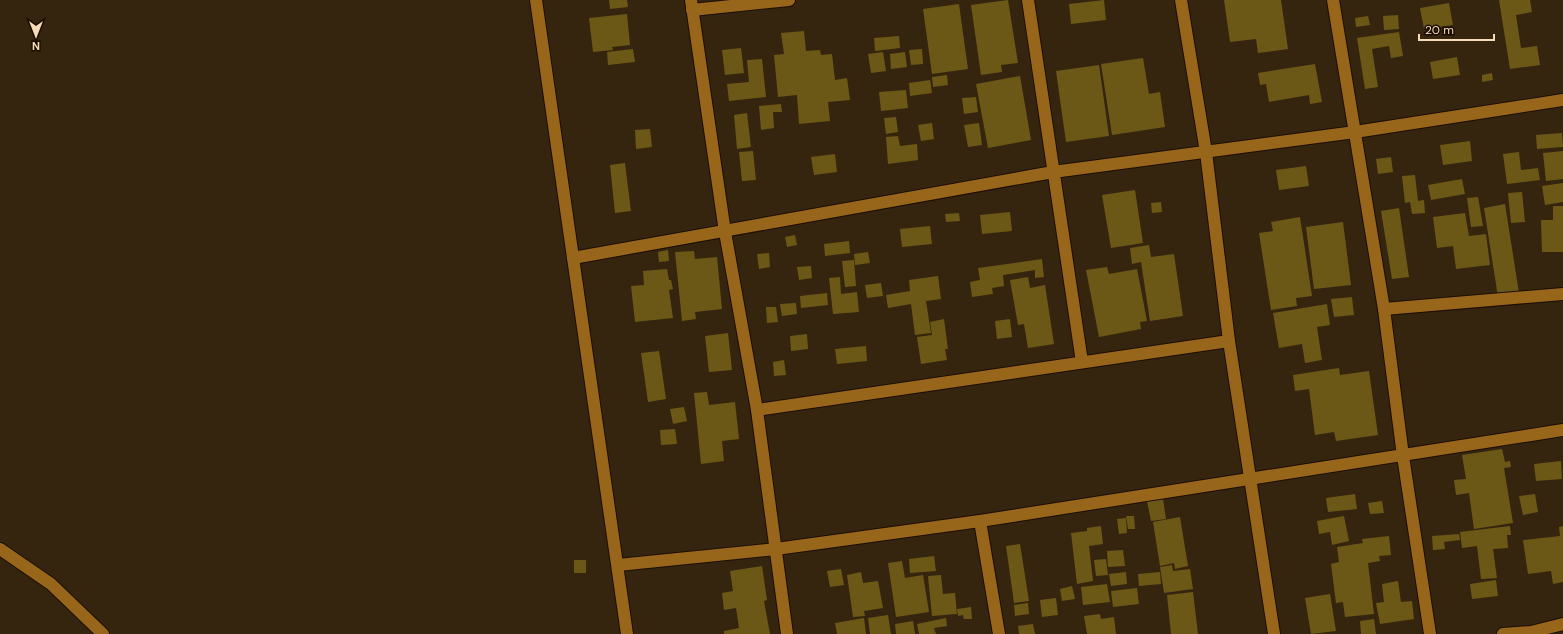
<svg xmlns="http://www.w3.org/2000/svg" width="1563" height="634" font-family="'DM Sans',sans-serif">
<rect width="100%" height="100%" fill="#35250f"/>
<!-- building -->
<g fill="#6b5816">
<path d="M609 0H627L628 7 610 9Z"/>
<path d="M1008 0 1018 63 1001 65 1002 72 981 75 971 5Z"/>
<path d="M1104 0 1106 20 1071 24 1069 4Z"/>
<path d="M1224 0H1281L1288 49 1258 53 1256 39 1230 42Z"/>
<path d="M1499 0H1530L1532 12 1516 15 1521 48 1537 46 1540 65 1510 69Z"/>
<path d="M1449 3 1453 25 1424 29 1420 8Z"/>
<path d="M959 4 968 69 932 74 923 9Z"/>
<path d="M627 14 630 45 612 47 613 50 593 52 589 18Z"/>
<path d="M1398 15 1399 29 1384 30 1383 16Z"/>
<path d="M1368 16 1370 25 1356 27 1355 18Z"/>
<path d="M804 31 806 51 820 50 821 55 832 54 835 80 847 78 850 100 828 102 830 121 799 124 797 95 778 97 774 55 784 54 781 33Z"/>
<path d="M1399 32 1403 56 1391 58 1389 46 1372 49 1378 87 1365 89 1357 38Z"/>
<path d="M899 36 900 48 875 51 874 38Z"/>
<path d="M741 48 744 73 725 75 722 50Z"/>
<path d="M633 49 635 62 608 65 607 52Z"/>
<path d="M922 49 923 64 911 65 909 50Z"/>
<path d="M883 52 886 71 871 73 868 54Z"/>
<path d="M905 52 907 67 891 69 890 54Z"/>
<path d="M1457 57 1460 75 1433 79 1430 62Z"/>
<path d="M1143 58 1149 94 1160 92 1165 127 1112 135 1101 64Z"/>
<path d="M762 59 766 97 729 101 727 84 749 82 747 60Z"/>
<path d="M1315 64 1322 102 1310 104 1309 95 1269 102 1266 84 1260 85 1258 73Z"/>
<path d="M1099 65 1109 136 1066 142 1056 71Z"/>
<path d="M1492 73 1493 80 1482 82V75Z"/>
<path d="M947 75 948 85 933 87 932 77Z"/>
<path d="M1020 76 1031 140 988 148 976 84Z"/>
<path d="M930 80 932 93 910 96 909 83Z"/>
<path d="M906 90 908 108 881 111 879 92Z"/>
<path d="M976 97 978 112 964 114 962 98Z"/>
<path d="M781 104 782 112H773L774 128 761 130 759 106Z"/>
<path d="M747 113 751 147 737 149 734 115Z"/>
<path d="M896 117 898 132 886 134 884 118Z"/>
<path d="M932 123 934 139 921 141 918 125Z"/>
<path d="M979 123 982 145 968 147 964 125Z"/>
<path d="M650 129 652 147 636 149 635 130Z"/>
<path d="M1562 133 1563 147 1537 149 1536 135Z"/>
<path d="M898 136 900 146 917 144 918 160 888 164 886 137Z"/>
<path d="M1470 141 1472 161 1443 165 1440 145Z"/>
<path d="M753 151 756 180 742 181 739 152Z"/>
<path d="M1563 151V179L1546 181 1543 153Z"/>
<path d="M1519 152 1521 170 1538 168 1540 180 1507 184 1503 154Z"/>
<path d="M835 154 837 172 814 175 811 157Z"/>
<path d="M1391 157 1393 172 1378 174 1376 159Z"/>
<path d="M625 163 631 211 615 213 610 165Z"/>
<path d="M1306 166 1309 186 1279 190 1276 170Z"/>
<path d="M1415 175 1418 201 1424 200 1425 213 1412 214 1410 202 1405 203 1402 176Z"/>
<path d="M1462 179 1465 194 1431 200 1428 185Z"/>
<path d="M1563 183V202L1545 205 1542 186Z"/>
<path d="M1135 190 1143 243 1111 248 1102 195Z"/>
<path d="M1522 192 1525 222 1511 223 1508 193Z"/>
<path d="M1478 197 1483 226 1471 227 1467 198Z"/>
<path d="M1161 202 1162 212 1152 213 1151 203Z"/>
<path d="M1505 204 1519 293 1498 297 1484 208Z"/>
<path d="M1553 206H1563V252H1542L1541 220H1553Z"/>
<path d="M1399 208 1409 277 1392 279 1381 211Z"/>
<path d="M1010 212 1012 231 982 234 980 215Z"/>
<path d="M959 213 960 221 946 222 945 214Z"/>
<path d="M1465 213 1469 236 1486 234 1490 265 1456 269 1453 246 1437 248 1433 217Z"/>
<path d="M1300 217 1312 296 1296 298 1297 306 1271 310 1259 233 1273 231 1271 222Z"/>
<path d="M1343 222 1351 285 1314 289 1306 227Z"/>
<path d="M930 226 932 244 902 247 900 229Z"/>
<path d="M795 235 797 245 787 247 785 237Z"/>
<path d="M849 241 850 253 825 256 824 244Z"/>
<path d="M1149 245 1151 257 1174 254 1183 316 1150 321 1141 262 1132 264 1130 248Z"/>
<path d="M668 250 669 261 659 262 658 252Z"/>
<path d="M694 251 695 259 717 257 722 309 695 312 696 319 682 321 675 252Z"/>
<path d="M868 252 870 263 855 265 854 254Z"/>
<path d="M769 253 770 267 759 269 757 254Z"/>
<path d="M1042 259 1044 277 1035 278V270L1003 275 1004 286 992 288 993 294 972 297 970 282 980 280 978 268Z"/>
<path d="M854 260 856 286 845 287 842 261Z"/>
<path d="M811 266 812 278 799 280 797 267Z"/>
<path d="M1107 267 1109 274 1137 269 1147 321 1140 322 1141 329 1099 337 1086 270Z"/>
<path d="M667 269 669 280H671L673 289 669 290 673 318 635 322 631 286 644 285 643 271Z"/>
<path d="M938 276 941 299 926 301 931 333 915 335 911 304 888 308 886 295 910 291 909 280Z"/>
<path d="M840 277 841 294 857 292 859 312 833 314 829 278Z"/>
<path d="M1028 277 1030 288 1045 285 1054 344 1028 348 1024 324 1018 325 1010 280Z"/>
<path d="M881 283 883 296 867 298 865 285Z"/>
<path d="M827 293 828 305 801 308 800 296Z"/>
<path d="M1352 297 1354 315 1334 317 1331 299Z"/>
<path d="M796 303 797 314 782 316 780 304Z"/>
<path d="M1327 304 1330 325 1317 327 1322 360 1305 363 1302 344 1279 348 1273 313Z"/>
<path d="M766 307H776L778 322 767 323Z"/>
<path d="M944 319 948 349H945L947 360 921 364 917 337 932 335 930 322Z"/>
<path d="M1010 319 1012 337 997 339 995 321Z"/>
<path d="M728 333 732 370 709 372 705 336Z"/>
<path d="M807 334 808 349 791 351 790 336Z"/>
<path d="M866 346 867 361 837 364 835 349Z"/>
<path d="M659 351 666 399 648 402 641 353Z"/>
<path d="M784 360 786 375 774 376 773 362Z"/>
<path d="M1339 368 1340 375 1369 371 1378 435 1336 441 1334 432 1315 435 1309 389 1295 391 1293 375Z"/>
<path d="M707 392 709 405 735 402 739 439 722 441 724 461 701 464 694 393Z"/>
<path d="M684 407 687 421 673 424 670 409Z"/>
<path d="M675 429 677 444 661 445 660 430Z"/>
<path d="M1502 449 1505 462 1510 461 1511 467 1504 468 1513 523 1474 529 1469 493 1456 495 1454 480 1466 479 1462 455Z"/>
<path d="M1561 461 1562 479 1536 481 1534 464Z"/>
<path d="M1355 494 1357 509 1328 512 1326 498Z"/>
<path d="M1535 494 1538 512 1523 515 1519 496Z"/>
<path d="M1163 499 1166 519 1151 521 1147 501Z"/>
<path d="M1382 501 1384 513 1370 514 1368 503Z"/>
<path d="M1126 516H1134L1135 529H1128Z"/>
<path d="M1344 516 1349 541 1332 545 1330 532 1319 534 1317 521Z"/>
<path d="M1180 517 1188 566 1175 569 1174 563 1160 566 1153 522Z"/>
<path d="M1126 518 1127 533 1119 534 1117 519Z"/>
<path d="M1101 526 1103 544 1089 546 1093 581 1077 584 1071 533 1087 531V528Z"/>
<path d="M1510 526 1511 535H1507L1508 548 1493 549 1497 578 1481 579 1477 546 1462 548 1460 532Z"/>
<path d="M1563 526V582L1553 584 1551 571 1528 574 1523 540 1560 536 1559 527Z"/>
<path d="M1459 534 1460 540 1444 542 1445 549 1433 550 1432 536Z"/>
<path d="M1389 536 1391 555 1379 556 1380 561 1368 563 1374 614 1345 617 1343 602 1336 603 1331 564 1339 562 1337 547 1363 543 1362 539Z"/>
<path d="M1020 544 1029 601 1014 603 1006 546Z"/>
<path d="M1123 550 1125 566 1108 567 1107 551Z"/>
<path d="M934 556 936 571 910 573 909 559Z"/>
<path d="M1106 559 1108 575 1096 576 1094 560Z"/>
<rect x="574" y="560" width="12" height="13"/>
<path d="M902 561 905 578 923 575 929 612 896 617 888 563Z"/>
<path d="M1172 565 1173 571 1190 569 1193 589 1164 593 1160 567Z"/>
<path d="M762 566 767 600 764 601 770 634H724V631L739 628 736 608 724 610 722 593 733 591 730 571Z"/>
<path d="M841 569 844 585 830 587 827 571Z"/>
<path d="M861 572 863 583 878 581 883 608 864 611 865 616 853 617 847 575Z"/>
<path d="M1126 572 1127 584 1111 586 1109 574Z"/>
<path d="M1160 572 1161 584 1139 586 1138 574Z"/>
<path d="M941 575 943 594 955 593 957 614 932 616 928 576Z"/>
<path d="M1496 580 1498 596 1472 599 1470 584Z"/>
<path d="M1398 581 1401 602 1412 601 1414 619 1380 624 1376 603 1384 602 1382 584Z"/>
<path d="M1107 584 1110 602 1083 605 1081 587Z"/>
<path d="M1072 586 1075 599 1062 601 1060 589Z"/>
<path d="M1137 588 1139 604 1113 607 1111 591Z"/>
<path d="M1193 592 1198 634H1171L1167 595Z"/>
<path d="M1330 594 1336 631 1311 634 1305 598Z"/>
<path d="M1056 598 1058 615 1042 617 1040 600Z"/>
<path d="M1028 603 1029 614 1015 616 1014 605Z"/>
<path d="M971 607 972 619H964L963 615 958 616 957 609Z"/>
<path d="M1100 614 1101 619 1114 617 1116 634H1087L1084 616Z"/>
<path d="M888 615 891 634H870L868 618Z"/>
<path d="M864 618 866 634H837L835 623Z"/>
<path d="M946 618 947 626 934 628 936 634H919L917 624Z"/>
<path d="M1374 619 1376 634H1361L1360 621Z"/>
<path d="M913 621 915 634H896L895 624Z"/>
<path d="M1033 624 1035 634H1019L1018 626Z"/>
</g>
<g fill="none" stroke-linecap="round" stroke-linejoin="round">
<!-- minor casing -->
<g stroke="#1c0d00" stroke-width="14">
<g id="minor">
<path d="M536 0 627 634"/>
<path d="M691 0 725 232 757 410 787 634"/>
<path d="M1028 0 1082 362"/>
<path d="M1181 0 1206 152 1229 341 1274 634"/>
<path d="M1333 0 1384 309 1403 456 1430 634"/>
<path d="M692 10 789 0"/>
<path d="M573 258 1053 172 1355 132 1563 100"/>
<path d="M1384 309 1563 294"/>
<path d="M757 410 1229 341"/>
<path d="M980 521 999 634"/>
<path d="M0 549 51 584 103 634"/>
<path d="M618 565 776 549 980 521 1563 430"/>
<path d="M1503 634 1531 632 1563 624"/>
</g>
</g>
<!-- minor -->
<use href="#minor" stroke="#97661a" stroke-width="12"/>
</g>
<!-- north arrow -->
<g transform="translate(36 36) rotate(180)" stroke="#1c0d00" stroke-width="3" paint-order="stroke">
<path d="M0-3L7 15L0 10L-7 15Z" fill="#f6dbb9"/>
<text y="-6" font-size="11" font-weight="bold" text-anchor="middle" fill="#f6dbb9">N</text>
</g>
<!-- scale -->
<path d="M1419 34v6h75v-6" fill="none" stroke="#f6dbb9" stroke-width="2"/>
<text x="1425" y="34" font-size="12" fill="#f6dbb9" stroke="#1c0d00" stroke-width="3" paint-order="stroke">20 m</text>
</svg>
